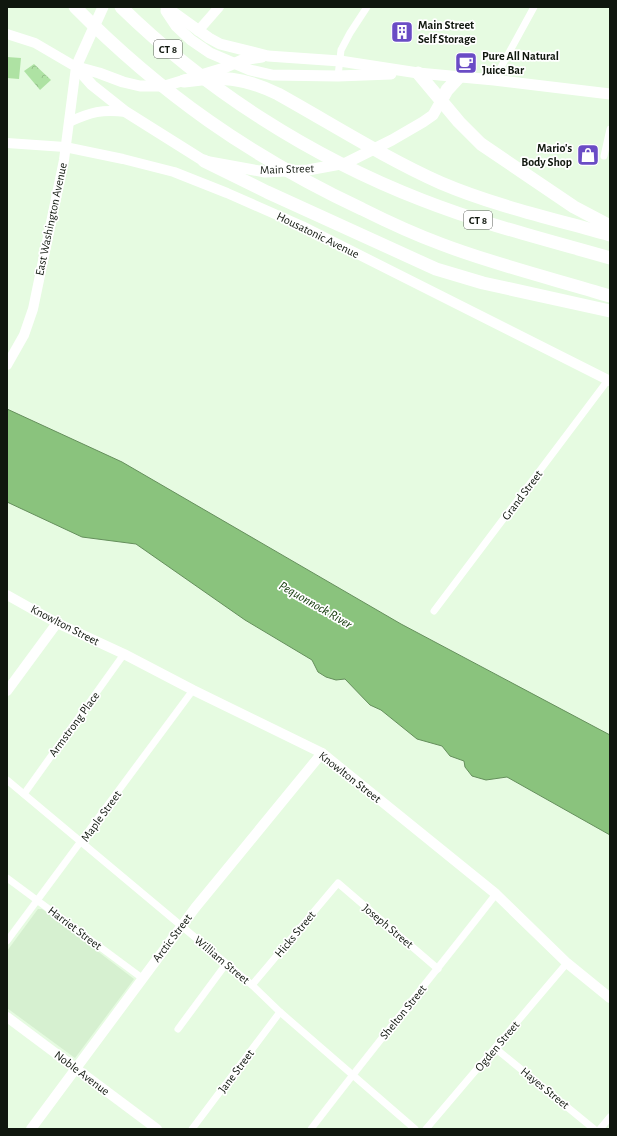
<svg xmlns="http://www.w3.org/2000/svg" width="617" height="1136" font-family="'Alegreya Sans',sans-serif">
<defs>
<pattern id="park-crowns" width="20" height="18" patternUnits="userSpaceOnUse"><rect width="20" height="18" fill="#aee2a3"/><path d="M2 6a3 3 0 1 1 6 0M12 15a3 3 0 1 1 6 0" fill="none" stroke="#95c18b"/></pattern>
</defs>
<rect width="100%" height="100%" fill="#e6fbe1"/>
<!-- built -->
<path fill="#d6f0d0" d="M38 909H42L134 979 75 1058 7 1008V951Z"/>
<!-- park -->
<path fill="url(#park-crowns)" d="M34 64 51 80 40 90 24 71Z"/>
<!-- pitch -->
<path fill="#aee2a3" d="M7 57 21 58 19 79 7 78Z"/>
<!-- water -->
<path fill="#8ac37d" stroke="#658f5c" d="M7 409 122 462 401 624 610 735V835L507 777 486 780 472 776 465 767 464 761 450 756 442 746 417 739 381 710 370 705 345 679 336 680 326 677 318 672 312 660 245 620 136 544 82 537 7 502Z"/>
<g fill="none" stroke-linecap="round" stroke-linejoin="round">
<!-- street -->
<g stroke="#fff" stroke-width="7">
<path d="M338 76 341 50 350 33 367 7"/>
<path d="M494 80 534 7"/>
<path d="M604 156 610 129"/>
<path d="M434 611 608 380"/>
<path d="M7 780 252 985 280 1012 415 1129"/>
<path d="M24 794 124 654"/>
<path d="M7 878 142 978"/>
<path d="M7 941 193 690"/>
<path d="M252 985 338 883 438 969"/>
<path d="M178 1029 226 964"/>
<path d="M495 1048 594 1129"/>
<path d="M192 1129 280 1012"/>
<path d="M311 1129C371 1050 435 973 496 894"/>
<path d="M426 1129 567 963"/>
<path d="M600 1129 610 1117"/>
</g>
<!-- secondary -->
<g stroke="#fff" stroke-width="10">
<path d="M198 31 219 7"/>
<path d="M7 34 35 43 76 67 64 160 33 309 24 335 7 365"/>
<path d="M69 122C91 112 102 109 126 112"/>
<path d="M7 143 65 147 123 159 174 172 227 193 302 226 610 381"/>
<path d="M7 595 57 623 124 654 193 690 322 753 496 894 567 963 610 998"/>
<path d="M7 691 57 623"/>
<path d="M7 1017 157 1129"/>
<path d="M31 1129 195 908 322 753"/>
</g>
<!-- primary -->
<g stroke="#fff" stroke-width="11">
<path d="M166 7 209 38 220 44 268 56 340 61 418 73 494 80 610 94"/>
<path d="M166 11 176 26 191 40 210 53 250 70 272 75 338 76 391 74"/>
<path d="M76 67 92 85 126 112 204 161 265 172 308 170 346 163 392 140 423 122 433 115 441 101"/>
<path d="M76 67 103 7"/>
<path d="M77 67 99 73 123 82 140 86H165L224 68 242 60 262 57"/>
</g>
<!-- highway -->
<g stroke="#fff" stroke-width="13">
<path d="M75 7C161 94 251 157 362 209 388 222 414 234 441 244 496 265 554 279 610 296"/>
<path d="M121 7C206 90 311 157 422 200 483 224 547 240 610 258"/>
<path d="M418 73 459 122 481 144 574 207 610 226"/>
<path d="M184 81C221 76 243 77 278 94 332 124 385 158 441 183 495 206 554 219 610 235"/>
<path d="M441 101 447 90 459 77"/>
<path d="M204 161 267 192 436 269 483 283 610 311"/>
</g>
</g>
<!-- icons -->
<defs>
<g id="building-square" transform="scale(1.15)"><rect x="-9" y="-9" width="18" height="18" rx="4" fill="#6a4cc5" stroke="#fff"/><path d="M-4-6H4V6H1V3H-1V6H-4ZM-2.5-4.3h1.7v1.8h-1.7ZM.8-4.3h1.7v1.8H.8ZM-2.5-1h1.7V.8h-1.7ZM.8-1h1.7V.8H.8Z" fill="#fff"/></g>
<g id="cafe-square" transform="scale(1.15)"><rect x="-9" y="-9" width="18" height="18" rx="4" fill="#6a4cc5" stroke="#fff"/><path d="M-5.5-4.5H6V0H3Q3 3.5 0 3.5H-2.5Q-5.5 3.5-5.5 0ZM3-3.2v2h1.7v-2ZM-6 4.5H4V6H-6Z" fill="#fff"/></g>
<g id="shop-square" transform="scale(1.15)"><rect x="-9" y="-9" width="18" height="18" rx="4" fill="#6a4cc5" stroke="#fff"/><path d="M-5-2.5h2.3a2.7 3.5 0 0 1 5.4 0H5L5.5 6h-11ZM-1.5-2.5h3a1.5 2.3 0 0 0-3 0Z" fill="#fff"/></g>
</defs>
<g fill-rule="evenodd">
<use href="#building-square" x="402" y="32"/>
<use href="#cafe-square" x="466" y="63"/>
<use href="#shop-square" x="588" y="155"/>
</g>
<g text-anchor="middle" stroke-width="3.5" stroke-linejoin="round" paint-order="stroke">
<!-- shield labels -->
<g fill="#fff" stroke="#585d56" stroke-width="1">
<rect x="154" y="40" width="28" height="18" rx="3"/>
<rect x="464" y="211" width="28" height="18" rx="3"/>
</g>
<g font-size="11" font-weight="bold" fill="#10170e">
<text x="168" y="53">CT 8</text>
<text x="478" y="224">CT 8</text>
</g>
<!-- poi labels -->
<g font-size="12" font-weight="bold" fill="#10170e" stroke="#fff" text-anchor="start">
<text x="418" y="29">Main Street<tspan x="418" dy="14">Self Storage</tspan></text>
<text x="482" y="60">Pure All Natural<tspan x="482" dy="14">Juice Bar</tspan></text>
<text x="572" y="152" text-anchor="end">Mario's<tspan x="572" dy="14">Body Shop</tspan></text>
</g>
<!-- street labels -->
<g font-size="12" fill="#10170e" stroke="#fff">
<text transform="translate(287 169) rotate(-2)" y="4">Main Street</text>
<text transform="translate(51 219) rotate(-78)" y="4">East Washington Avenue</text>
<text transform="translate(318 235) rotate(26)" y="4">Housatonic Avenue</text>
<text transform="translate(522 495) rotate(-53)" y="4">Grand Street</text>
<text transform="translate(65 625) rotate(27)" y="4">Knowlton Street</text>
<text transform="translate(74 724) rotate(-54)" y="4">Armstrong Place</text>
<text transform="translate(350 777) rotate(38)" y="4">Knowlton Street</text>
<text transform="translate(101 816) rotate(-54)" y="4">Maple Street</text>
<text transform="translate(388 926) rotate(40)" y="4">Joseph Street</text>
<text transform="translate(75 928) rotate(37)" y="4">Harriet Street</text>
<text transform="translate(295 934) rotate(-50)" y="4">Hicks Street</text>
<text transform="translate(172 938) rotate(-53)" y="4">Arctic Street</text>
<text transform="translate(222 960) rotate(40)" y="4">William Street</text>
<text transform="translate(403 1012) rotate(-51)" y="4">Shelton Street</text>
<text transform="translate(497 1046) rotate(-50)" y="4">Ogden Street</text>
<text transform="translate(236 1071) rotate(-53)" y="4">Jane Street</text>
<text transform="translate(82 1073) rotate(37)" y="4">Noble Avenue</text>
<text transform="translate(545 1088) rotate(39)" y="4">Hayes Street</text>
</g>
<!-- water labels -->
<g font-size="13" font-style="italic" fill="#113808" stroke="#fff">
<text transform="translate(316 604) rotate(30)" y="5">Pequonnock River</text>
</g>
</g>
<!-- border -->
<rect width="617" height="1136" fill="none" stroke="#10170e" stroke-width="16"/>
</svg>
